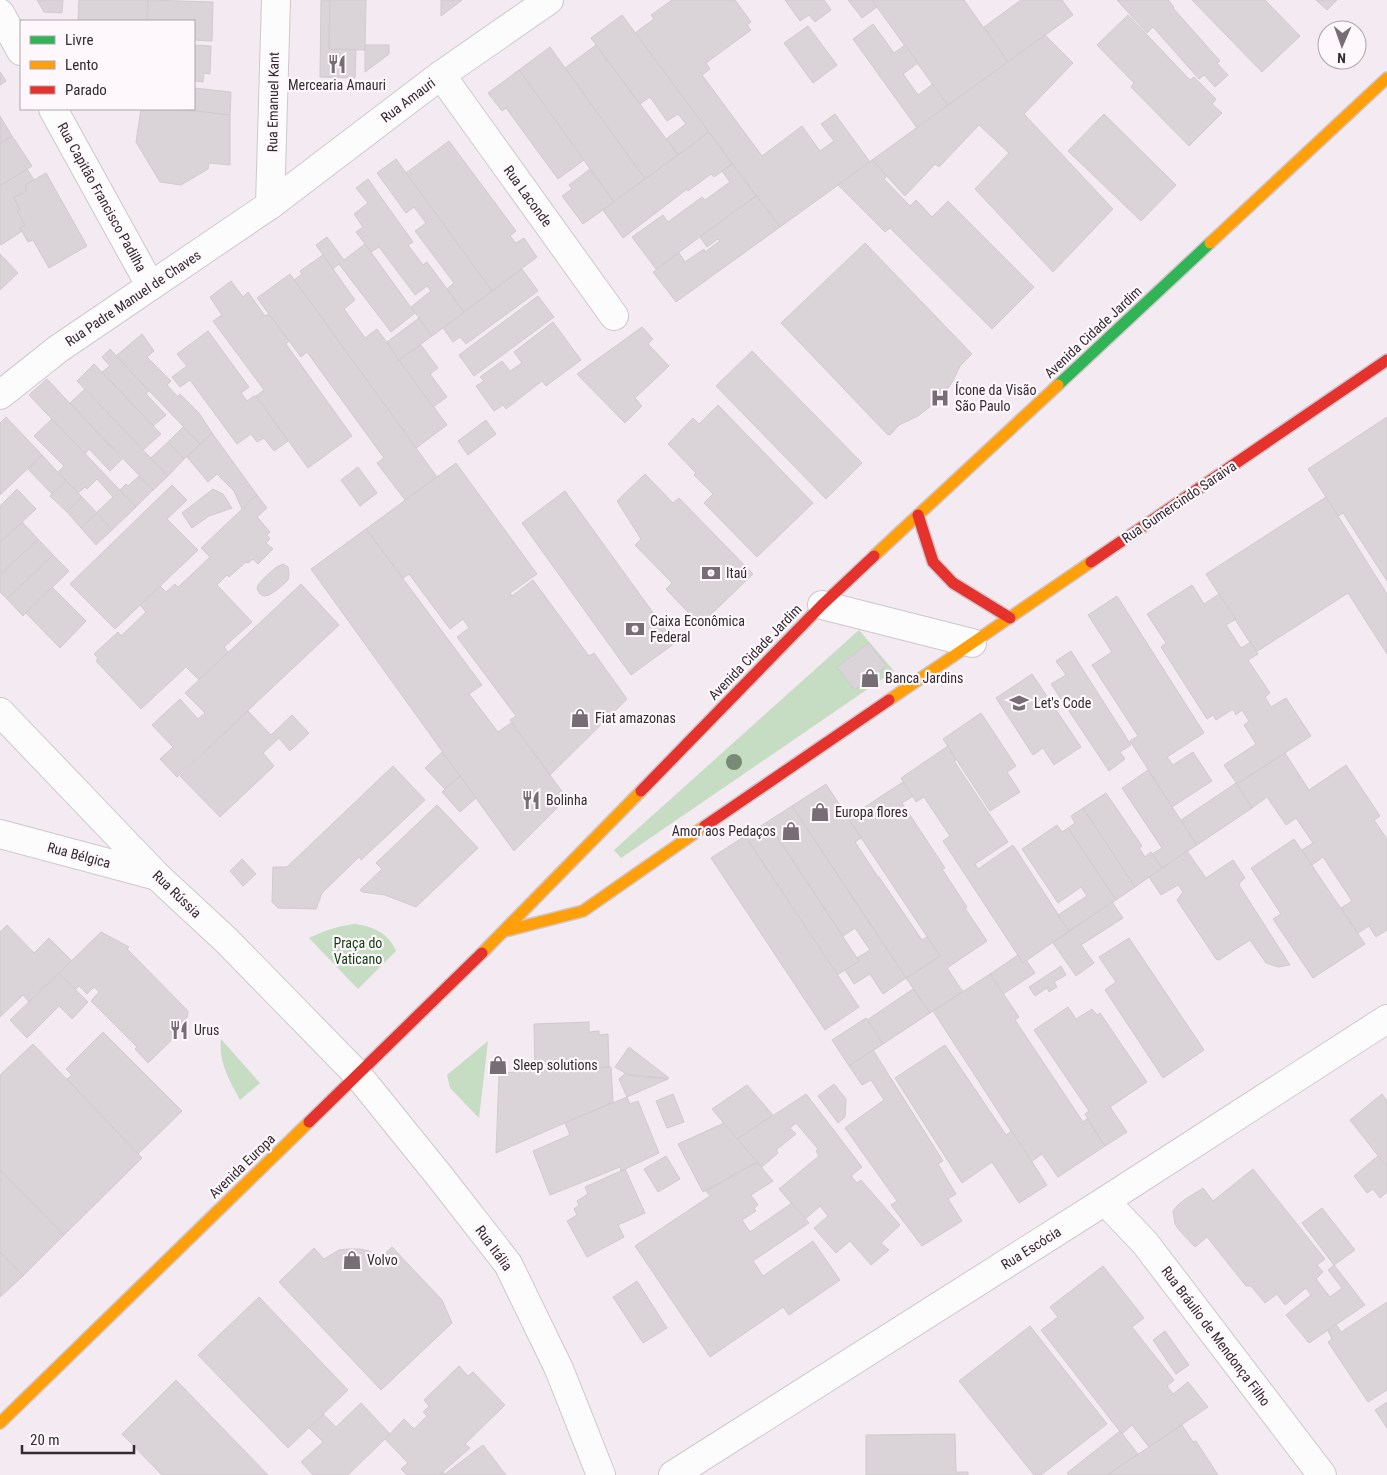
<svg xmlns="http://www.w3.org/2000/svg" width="1387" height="1475" font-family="'Roboto Condensed',sans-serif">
<rect width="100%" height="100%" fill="#f4eaf1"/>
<!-- green -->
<g fill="#c6dcc3">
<path d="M859 630 894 671 621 858 614 850Z"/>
<path d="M354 924C373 926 388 933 396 951L358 989 309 938C327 930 334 927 354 924Z"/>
<path d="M221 1039 260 1083 240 1100C230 1082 218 1061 221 1039Z"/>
<path d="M488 1041 479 1118 450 1088 447 1075Z"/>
</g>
<!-- building -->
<g fill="#dad3d8" stroke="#d1cacf">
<path d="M37 0H63L62 13 44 12Z"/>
<path d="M79 0H148L147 21H78Z"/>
<path d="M148 0 213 2 212 41 194 40V21H147Z"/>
<path d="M321 0H330L329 49H356L355 78 320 77Z"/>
<path d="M330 0H366L365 50 329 49Z"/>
<path d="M441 0H462L441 16Z"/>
<path d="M672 0H735L751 22 747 25 751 30 706 63 710 69 702 75 762 156 802 126 820 151 834 141 821 124 835 114 870 162 780 227 635 33 654 19 651 15Z"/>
<path d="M785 0H824L831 10 815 22 809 15 800 21Z"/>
<path d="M848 0H872L877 7 862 18Z"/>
<path d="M872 0H964L1008 62 948 106Z"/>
<path d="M1021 0H1062L1073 15 1008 62 984 27Z"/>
<path d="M1117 0H1168L1174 7 1173 8 1220 61 1217 63 1228 75 1215 87 1204 75 1199 79 1153 27 1147 33Z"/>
<path d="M1192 0H1265L1300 36 1262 72Z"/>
<path d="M1316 0H1337L1327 10Z"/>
<path d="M622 15 709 132 678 155 666 139 686 124 678 114 667 121 650 97 640 104 591 38Z"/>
<path d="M1128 15 1190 80 1194 77 1216 99 1212 104 1222 113 1189 146 1131 87 1134 83 1097 45Z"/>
<path d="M873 24 894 53 905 45 918 63 903 74 918 95 933 84 948 106 917 128 853 39Z"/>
<path d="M808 26 837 65 813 83 784 43Z"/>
<path d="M1045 35 1073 63 1024 114 1113 209 1053 272 975 189 1009 153 979 125 939 167 935 164 905 196 872 160Z"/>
<path d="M194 45 211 46 210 74 204 73 203 82 194 81Z"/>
<path d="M365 45H389V54L365 72Z"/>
<path d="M596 45 678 155 645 179 565 68Z"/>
<path d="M550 47 645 179 614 202 519 70Z"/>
<path d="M519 70 584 160 558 179 506 108 502 111 488 93Z"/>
<path d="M0 72 6 81 0 85Z"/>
<path d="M194 88 231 92 230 115 177 109H194Z"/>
<path d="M141 109H177L230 115V165L209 163 208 169 181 185 160 182 136 142Z"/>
<path d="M1104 114 1176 185 1141 221 1068 151Z"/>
<path d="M0 116 12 136 0 144Z"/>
<path d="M709 132 732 164 714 177 711 174 688 191 687 189 623 238 603 210Z"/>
<path d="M12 136 32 166 0 186V144Z"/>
<path d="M449 141 516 231 510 236 516 243 524 238 537 257 492 291 406 173Z"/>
<path d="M396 159 492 291 464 312 447 289 454 283 415 231 426 223 414 207 406 213 377 173Z"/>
<path d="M872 160 887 176 884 179 910 206 916 200 932 217 948 201 1034 287 992 329 890 228 885 232 838 185Z"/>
<path d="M732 164 756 196 656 269 632 237 663 215 668 222 702 197 705 200 730 182 722 171Z"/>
<path d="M27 169 34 180 25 185 27 190 14 198 20 210 17 211 25 225 20 228 22 231 1 245 0 243V186Z"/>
<path d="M590 169 614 202 583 224 562 196 572 189 569 185Z"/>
<path d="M46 173 87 246 49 268 33 240 28 242 20 228 25 225 17 211 20 210 14 198 27 190 25 185Z"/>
<path d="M368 179 413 242 408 245 423 265 427 262 464 312 432 336 411 307 431 291 427 286 415 295 379 247 371 252 356 232 363 227 354 214 368 203 356 188Z"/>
<path d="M756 196 780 227 676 302 653 272 679 253 685 262 704 249 705 252 720 241 718 239 707 247 700 237Z"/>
<path d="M327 237 344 260 365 244 415 313 391 332 339 264 333 269 316 245Z"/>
<path d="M865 243 972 354 960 366 953 381 946 391 931 406 918 416 899 425 890 435 887 434 781 323Z"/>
<path d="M0 254 18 273 0 290Z"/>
<path d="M323 255 355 300 344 309 365 338 377 329 447 425 416 448 294 280 302 274 300 271Z"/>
<path d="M522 269 538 291 466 344 460 337 453 342 443 328Z"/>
<path d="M290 274 437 477 405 500 377 463 384 458 307 352 301 357 257 298Z"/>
<path d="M231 281 243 297 248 292 265 316 269 314 289 341 286 344 352 436 308 468 256 396 264 390 213 321 222 315 210 297Z"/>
<path d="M538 296 554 317 474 376 459 355Z"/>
<path d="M419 318 432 336 399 360 387 342Z"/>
<path d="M553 322 581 360 546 386 542 381 506 409 503 405 494 411 476 386 484 381 480 377 502 361 510 371 522 363 514 352Z"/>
<path d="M642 327 653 339 648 344 669 366 635 398 642 406 625 423 577 374Z"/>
<path d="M208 331 249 387 241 393 247 401 254 396H256L288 441 274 451 264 438 257 442 251 434 237 444 190 380 180 387 172 377 187 366 177 354Z"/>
<path d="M142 334 154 351 147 357 171 381 167 385 178 397 180 394 199 413 212 433 200 444 116 356Z"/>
<path d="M421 345 438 368 430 374 447 397 433 407 399 360Z"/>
<path d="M110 349 149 391 146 394 166 415 153 426 102 372 110 366 102 357Z"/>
<path d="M752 351 862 463 826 499 716 386Z"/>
<path d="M94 364 161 434 143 450 77 381Z"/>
<path d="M47 379 122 459 110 471 89 449 85 454 29 395Z"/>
<path d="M85 389 168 476 153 490 70 403Z"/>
<path d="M718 405 813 503 757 557 704 503 713 494 694 475 696 473 668 444 693 418 699 424Z"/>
<path d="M6 417 42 455 0 495V423Z"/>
<path d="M1387 417V581L1343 513 1338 516 1308 469Z"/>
<path d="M52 419 136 507 112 530 96 513 113 497 97 479 87 489 85 487 78 493 58 472 64 466 34 436Z"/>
<path d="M486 420 496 434 468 455 458 441Z"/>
<path d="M183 427 200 444 184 459 168 442Z"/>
<path d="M212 433 257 495 242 509 234 491 217 474 208 482 187 457Z"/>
<path d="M168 442 184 459 168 476 151 458Z"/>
<path d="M42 455 66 481 52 494 28 469Z"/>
<path d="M456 463 537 574 510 593 512 596 533 580 589 656 594 653 627 699 550 775 510 720 516 716 457 637 469 628 463 619 450 629 409 574 403 578 366 529Z"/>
<path d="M358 467 377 493 360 506 341 480Z"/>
<path d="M645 474 673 503 679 498 753 574 700 625 666 589 672 583 635 545 641 539 617 501Z"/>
<path d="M139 476 153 490 136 507 120 490 126 484 128 486Z"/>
<path d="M66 481 82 497 67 512 50 496Z"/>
<path d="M172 485 187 500 167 519 198 550 115 629 70 584Z"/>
<path d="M17 489 36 509 0 543V506Z"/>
<path d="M213 489 223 494 232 508 209 516 192 528 182 513Z"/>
<path d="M565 491 675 643 631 675 522 523Z"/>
<path d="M257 495 267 508 257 517 270 532 267 535 270 539 266 543 273 549 258 564 253 559 248 563 246 562 229 577 227 575 217 585 252 622 224 647 229 653 199 680 186 667 141 709 96 661 98 658 94 654 118 632 121 636 146 612 140 605 160 586 166 592 175 584 178 587 190 576 210 557 201 548Z"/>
<path d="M82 497 97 513 81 528 67 512Z"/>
<path d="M1326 497 1387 594V654L1348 593 1256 652 1206 574Z"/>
<path d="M97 513 112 530 96 545 81 528Z"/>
<path d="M22 522 38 539 0 575V543Z"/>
<path d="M366 529 482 685 469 694 498 732 511 723 567 798 514 851 311 569Z"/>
<path d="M38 539 53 555 7 599 0 592V575Z"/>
<path d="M53 555 69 571 23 616 7 599Z"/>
<path d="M283 564 288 567 289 574 288 580 277 590 269 595 264 596 260 594 257 589 258 585 262 580 275 568Z"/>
<path d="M301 584 339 625 177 777 160 759 173 747 152 725 180 699 198 719 205 713 185 693Z"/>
<path d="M1192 585 1204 604 1219 594 1236 619 1226 625 1241 648 1251 642 1258 654 1248 660 1270 693 1265 697 1271 707 1286 698 1311 736 1237 784 1224 765 1256 744 1244 725 1249 721 1242 710 1236 715 1233 709 1216 720 1213 715 1207 719 1161 647 1166 643 1147 614Z"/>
<path d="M52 587 86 621 60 648 26 613Z"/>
<path d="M1117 596 1204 733 1167 757 1173 765 1193 752 1212 781 1172 807 1130 741 1138 736 1092 665 1112 652 1088 615Z"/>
<path d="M869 643 886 666 855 690 837 667Z"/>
<path d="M1071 651 1131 745 1120 752 1125 759 1109 771 1051 684 1066 675 1056 661Z"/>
<path d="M1032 674 1081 747 1054 765 1043 748 1033 755 996 698Z"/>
<path d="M248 711 271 735 292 715 309 733 290 751 279 738 263 753 274 766 220 817 180 776Z"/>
<path d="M981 713 1016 766 1007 772 1020 792 990 811 943 739Z"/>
<path d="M948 746 956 760 954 761 1008 842 975 864 978 869 1013 845 1069 931 1023 963 943 841 950 836 924 797 916 802 901 778Z"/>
<path d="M442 752 460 776 445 789 425 768Z"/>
<path d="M1285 753 1309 790 1346 765 1380 816 1374 820 1387 839V930L1376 937 1369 926 1358 933 1341 908 1352 901 1323 857 1312 865 1302 850 1313 843 1296 818 1286 825 1267 797 1252 808 1237 784Z"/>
<path d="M393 766 425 800 361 860 359 857 322 893 316 909 278 908 272 902 273 867H287Z"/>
<path d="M1148 770 1197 845 1162 868 1152 854 1162 848 1122 788Z"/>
<path d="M460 776 476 798 460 812 442 792Z"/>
<path d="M903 782 913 796 902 803 945 868 942 869 967 907 965 908 987 941 947 968 963 992 930 1013 906 978 940 956 848 818Z"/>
<path d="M1236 783 1252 808 1197 845 1181 820Z"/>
<path d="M826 784 861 838 855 842 878 877H879L922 940 927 937 940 956 906 978 792 806Z"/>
<path d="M1106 793 1142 846 1139 848 1145 857 1151 852 1162 868 1135 887 1083 808Z"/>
<path d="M437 805 478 848 416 907 385 895 362 892 360 890 382 869 376 863Z"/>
<path d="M792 806 906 978 883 994 870 974 854 984 845 970 859 961 857 958 870 950 855 928 843 936 767 822Z"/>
<path d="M1083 808 1135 887 1116 900 1068 828 1075 823 1071 816Z"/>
<path d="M767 822 859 961 837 975 745 836Z"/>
<path d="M1057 825 1062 832 1068 828 1116 900 1069 931 1058 915 1087 896 1081 887 1058 903 1022 849Z"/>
<path d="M745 836 859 1007 825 1030 711 858Z"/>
<path d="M1294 839 1365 944 1313 978 1273 919 1281 914 1251 868Z"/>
<path d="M1187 851 1206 878 1233 860 1245 878 1240 882 1239 885 1290 965 1278 967 1266 963 1250 940 1219 960 1216 959 1177 900 1183 892 1178 885 1161 895 1149 877Z"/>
<path d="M242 859 256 874 243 886 230 871Z"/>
<path d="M1112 902 1123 918 1081 945 1094 963 1076 976 1053 943Z"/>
<path d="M7 925 34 953 49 938 72 961 29 1002 23 995 0 1017V932Z"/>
<path d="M101 932 129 947 127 949 188 1011 186 1026 148 1063 135 1049 137 1047 91 1001 99 992 94 987 87 994 79 986 75 990 59 973Z"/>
<path d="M1129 938 1204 1050 1163 1078 1105 990 1116 982 1099 957Z"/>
<path d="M1018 955 1023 963 1026 960 1035 973 1003 994 990 974Z"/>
<path d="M1061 966 1066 975 1054 982 1057 987 1049 992 1047 988 1035 996 1029 987Z"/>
<path d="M59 973 88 1002 72 1019 59 1006 27 1038 10 1020Z"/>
<path d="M990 974 1019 1017 1015 1020 1083 1122 1087 1119 1105 1146 1058 1177 1042 1154 1031 1162 933 1011Z"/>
<path d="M913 989 930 1013 883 1044 867 1020Z"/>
<path d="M1068 1007 1076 1019 1092 1009 1097 1015 1100 1013 1147 1082 1110 1107 1127 1132 1105 1146 1085 1114 1089 1111 1034 1030Z"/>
<path d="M866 1018 883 1044 849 1066 832 1040Z"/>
<path d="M589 1022V1032L599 1031V1035L608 1034 609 1067 535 1071 534 1024Z"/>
<path d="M103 1032 182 1111 138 1154 67 1079 72 1075 66 1069Z"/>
<path d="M33 1044 142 1158 64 1235 0 1170V1075Z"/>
<path d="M945 1045 1006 1135 1012 1131 1047 1185 1019 1203 992 1162 962 1183 895 1078Z"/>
<path d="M629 1047 669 1078 628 1075 615 1067Z"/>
<path d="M873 1050 943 1161 938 1164 956 1194 948 1199 962 1221 922 1246 891 1205 897 1201 845 1128 884 1100 871 1080 862 1085 849 1066Z"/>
<path d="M611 1067 613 1102 496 1153 499 1073Z"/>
<path d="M626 1073 628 1075 668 1079 627 1097 619 1079Z"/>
<path d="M834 1084 846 1099 845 1117 838 1123 818 1096Z"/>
<path d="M747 1085 773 1115 737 1139 712 1109Z"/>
<path d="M673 1094 684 1122 667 1128 656 1101Z"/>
<path d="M806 1094 862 1167 851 1176 857 1183 861 1180 900 1225 881 1243 889 1250 871 1265 850 1241 836 1253 814 1228 828 1216 820 1206 805 1219 779 1189 819 1156 816 1151 818 1149 796 1123 790 1128 796 1134 776 1150 778 1153 762 1167 737 1139Z"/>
<path d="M1382 1094 1387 1101V1167L1350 1120Z"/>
<path d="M627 1097 630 1104 638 1101 659 1153 621 1171 620 1167 550 1195 533 1151 570 1135 565 1123Z"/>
<path d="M724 1123 757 1162 703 1192 678 1144Z"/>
<path d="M666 1156 680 1179 658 1192 644 1169Z"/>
<path d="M1378 1156 1387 1167V1192L1380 1198 1373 1189 1367 1193 1354 1176Z"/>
<path d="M757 1162 773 1181 751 1195 758 1205 754 1208 756 1211 742 1220 750 1232 792 1203 809 1223 753 1261 763 1276 813 1241 840 1280 789 1315 783 1307 710 1357 635 1246 710 1196 706 1191Z"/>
<path d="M625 1169 645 1213 618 1225 624 1237 587 1257 567 1221 577 1215 574 1209 579 1205 577 1201 588 1194 585 1187Z"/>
<path d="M1253 1169 1325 1259 1317 1265 1323 1272 1316 1279 1330 1297 1342 1288 1328 1270 1334 1265 1365 1305 1309 1343 1286 1315 1311 1295 1306 1288 1285 1305 1277 1294 1265 1303 1251 1286H1246L1207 1237 1195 1247 1179 1230 1175 1224 1173 1211 1178 1205 1184 1200 1203 1188 1213 1201Z"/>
<path d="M0 1170 64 1235 23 1276 0 1252Z"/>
<path d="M1322 1208 1355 1250 1334 1265 1302 1223Z"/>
<path d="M392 1247 442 1300 452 1323 381 1390 279 1282 314 1248 324 1259 339 1250 348 1249H360L369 1251 381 1257Z"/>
<path d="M0 1252 23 1276 0 1297Z"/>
<path d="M1103 1266 1144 1318 1132 1327 1174 1380 1167 1386 1173 1394 1188 1382 1208 1407 1149 1447 1132 1425 1122 1434 1041 1330 1058 1317 1050 1307Z"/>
<path d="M637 1281 667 1328 643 1343 613 1297Z"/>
<path d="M259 1297 348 1390 288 1448 198 1355Z"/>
<path d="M1387 1302V1390L1368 1402 1328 1342 1332 1339 1328 1331 1336 1324 1341 1332Z"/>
<path d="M1030 1326 1107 1424 1041 1475H1034L959 1381Z"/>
<path d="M1165 1331 1189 1365 1176 1374 1153 1340Z"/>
<path d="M459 1366 468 1376 473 1372 505 1405 465 1444 470 1448 439 1475H407L401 1469 408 1463 385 1439 404 1419 414 1429 427 1416 423 1412 429 1406 424 1400Z"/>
<path d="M176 1380 268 1475H162L122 1434Z"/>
<path d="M1387 1402V1428L1375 1410Z"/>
<path d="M361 1403 390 1434 348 1475H313L301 1462 323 1442 309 1428 323 1414 336 1427Z"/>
<path d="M1182 1425 1193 1442 1196 1441 1218 1475H1107Z"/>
<path d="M1120 1431 1138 1454 1107 1475H1069L1067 1473Z"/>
<path d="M955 1434 956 1472H968V1475H866V1435Z"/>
<path d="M483 1445 506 1475H439L443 1472 445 1474Z"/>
</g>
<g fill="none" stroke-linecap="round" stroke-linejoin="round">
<!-- street casing -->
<g stroke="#cfc7cc" stroke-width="30">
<g id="street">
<path d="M0 13 21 51"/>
<path d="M441 75 614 316"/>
<path d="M53 109 150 285"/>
<path d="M270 205 276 0"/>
<path d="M0 395 58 349 270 205 441 75 549 0"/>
<path d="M822 605 972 643"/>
<path d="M0 712 157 876 226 940 357 1074 441 1178 508 1264 559 1369 601 1475"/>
<path d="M0 834 157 876"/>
<path d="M1105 1201 1145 1243 1322 1475"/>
<path d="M673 1475 1105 1201 1387 1019"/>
</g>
</g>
<!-- fast casing -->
<g stroke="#cfc7cc" stroke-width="14">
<path id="fast" d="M1058 385 1210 243"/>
</g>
<!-- slow casing -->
<g stroke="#cfc7cc" stroke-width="14">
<g id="slow">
<path d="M1210 243 1387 78"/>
<path d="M874 556 1058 385"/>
<path d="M889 700 1091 562"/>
<path d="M505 931 583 911 705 826"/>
<path d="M482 953 641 791"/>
<path d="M0 1423 309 1122"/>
</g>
</g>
<!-- jam casing -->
<g stroke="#cfc7cc" stroke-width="14">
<g id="jam">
<path d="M918 515 933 562 953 583 1010 618"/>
<path d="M1091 562 1387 360"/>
<path d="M641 791 822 605 874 556"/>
<path d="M705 826 889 700"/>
<path d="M309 1122 482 953"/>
</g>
</g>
<!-- street -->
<use href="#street" stroke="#fdfcfd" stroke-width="28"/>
<!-- fast -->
<use href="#fast" stroke="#30b455" stroke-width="11"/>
<!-- slow -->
<use href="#slow" stroke="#ff9f0a" stroke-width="11"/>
<!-- jam -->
<use href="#jam" stroke="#e5322d" stroke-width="11"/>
</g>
<!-- trees -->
<circle fill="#778b76" cx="734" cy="762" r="8"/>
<!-- icons -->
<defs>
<g id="restaurant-bare" transform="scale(1.5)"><path d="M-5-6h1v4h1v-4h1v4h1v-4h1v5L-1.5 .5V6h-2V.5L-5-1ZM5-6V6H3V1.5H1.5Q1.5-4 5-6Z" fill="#766e74" stroke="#fef7fc" stroke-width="2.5" paint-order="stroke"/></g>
<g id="hospital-bare" transform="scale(1.5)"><path d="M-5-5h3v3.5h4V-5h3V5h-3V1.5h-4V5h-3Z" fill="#766e74" stroke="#fef7fc" stroke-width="2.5" paint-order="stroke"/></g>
<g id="bank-bare" transform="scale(1.5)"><path d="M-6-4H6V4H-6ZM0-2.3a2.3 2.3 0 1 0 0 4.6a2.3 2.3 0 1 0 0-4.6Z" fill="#766e74" stroke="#fef7fc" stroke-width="2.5" paint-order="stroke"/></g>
<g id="shop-bare" transform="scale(1.5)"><path d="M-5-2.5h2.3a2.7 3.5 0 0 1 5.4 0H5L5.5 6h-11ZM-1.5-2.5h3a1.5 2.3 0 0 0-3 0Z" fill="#766e74" stroke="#fef7fc" stroke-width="2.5" paint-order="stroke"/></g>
<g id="school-bare" transform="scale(1.5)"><path d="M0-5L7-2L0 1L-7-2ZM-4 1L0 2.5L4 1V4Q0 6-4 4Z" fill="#766e74" stroke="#fef7fc" stroke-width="2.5" paint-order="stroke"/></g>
</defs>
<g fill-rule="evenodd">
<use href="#restaurant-bare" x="337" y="64"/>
<use href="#hospital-bare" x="940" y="398"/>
<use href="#bank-bare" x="711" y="573"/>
<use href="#bank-bare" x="635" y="629"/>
<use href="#shop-bare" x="870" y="678"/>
<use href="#school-bare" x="1019" y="703"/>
<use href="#shop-bare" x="580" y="718"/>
<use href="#restaurant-bare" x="531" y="800"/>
<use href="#shop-bare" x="820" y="812"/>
<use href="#shop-bare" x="791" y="831"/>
<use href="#restaurant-bare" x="179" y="1030"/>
<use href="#shop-bare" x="498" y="1065"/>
<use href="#shop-bare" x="352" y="1260"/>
</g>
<g text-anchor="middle" stroke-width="4.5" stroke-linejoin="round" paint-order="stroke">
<!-- poi labels -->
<g font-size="14" fill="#322b30" stroke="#fef7fc" text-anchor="start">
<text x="337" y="90" text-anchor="middle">Mercearia Amauri</text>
<text x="955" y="395">Ícone da Visão<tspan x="955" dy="16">São Paulo</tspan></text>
<text x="726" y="578">Itaú</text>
<text x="650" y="626">Caixa Econômica<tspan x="650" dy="16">Federal</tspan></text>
<text x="885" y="683">Banca Jardins</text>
<text x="1034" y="708">Let's Code</text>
<text x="595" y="723">Fiat amazonas</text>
<text x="546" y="805">Bolinha</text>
<text x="835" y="817">Europa flores</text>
<text x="776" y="836" text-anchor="end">Amor aos Pedaços</text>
<text x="194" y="1035">Urus</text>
<text x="513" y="1070">Sleep solutions</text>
<text x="367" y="1265">Volvo</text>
</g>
<!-- street labels -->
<g font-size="14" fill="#322b30" stroke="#fef7fc">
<text transform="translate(408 100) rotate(-37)" y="5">Rua Amauri</text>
<text transform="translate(273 102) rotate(-89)" y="5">Rua Emanuel Kant</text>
<text transform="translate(528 196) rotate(54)" y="5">Rua Laconde</text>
<text transform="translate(102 197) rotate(61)" y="5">Rua Capitão Francisco Padilha</text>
<text transform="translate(133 298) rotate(-34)" y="5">Rua Padre Manuel de Chaves</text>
<text transform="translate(1093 332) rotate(-43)" y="5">Avenida Cidade Jardim</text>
<text transform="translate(1179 502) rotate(-34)" y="5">Rua Gumercindo Saraiva</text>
<text transform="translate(755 652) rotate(-46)" y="5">Avenida Cidade Jardim</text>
<text transform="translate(79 855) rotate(15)" y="5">Rua Bélgica</text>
<text transform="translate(177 894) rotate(44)" y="5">Rua Rússia</text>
<text transform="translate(242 1166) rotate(-44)" y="5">Avenida Europa</text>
<text transform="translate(494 1248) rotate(54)" y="5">Rua Itália</text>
<text transform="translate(1031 1248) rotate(-32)" y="5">Rua Escócia</text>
<text transform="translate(1216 1336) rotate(53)" y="5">Rua Bráulio de Mendonça Filho</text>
</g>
<!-- park labels -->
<g font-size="14" fill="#103d11" stroke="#fef7fc">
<text x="358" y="948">Praça do<tspan x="358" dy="16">Vaticano</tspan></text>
</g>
</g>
<!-- legend -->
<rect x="20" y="20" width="175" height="90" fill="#fef7fc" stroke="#aca5aa"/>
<rect x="30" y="36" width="25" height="8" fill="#30b455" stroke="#aca5aa"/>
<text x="65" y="45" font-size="15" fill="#322b30">Livre</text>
<rect x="30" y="61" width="25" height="8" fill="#ff9f0a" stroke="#aca5aa"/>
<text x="65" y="70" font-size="15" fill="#322b30">Lento</text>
<rect x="30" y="86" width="25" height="8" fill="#e5322d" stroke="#aca5aa"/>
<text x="65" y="95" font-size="15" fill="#322b30">Parado</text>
<!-- north arrow -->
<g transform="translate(1342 45) rotate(182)"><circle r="24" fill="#fef7fc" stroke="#aca5aa"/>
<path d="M0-4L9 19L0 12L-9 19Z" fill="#766e74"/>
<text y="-8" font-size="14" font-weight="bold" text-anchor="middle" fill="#322b30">N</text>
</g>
<!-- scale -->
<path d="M22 1445v8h112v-8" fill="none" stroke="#322b30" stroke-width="2.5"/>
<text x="30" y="1445" font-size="15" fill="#322b30" stroke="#fef7fc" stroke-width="4" paint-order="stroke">20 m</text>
</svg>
